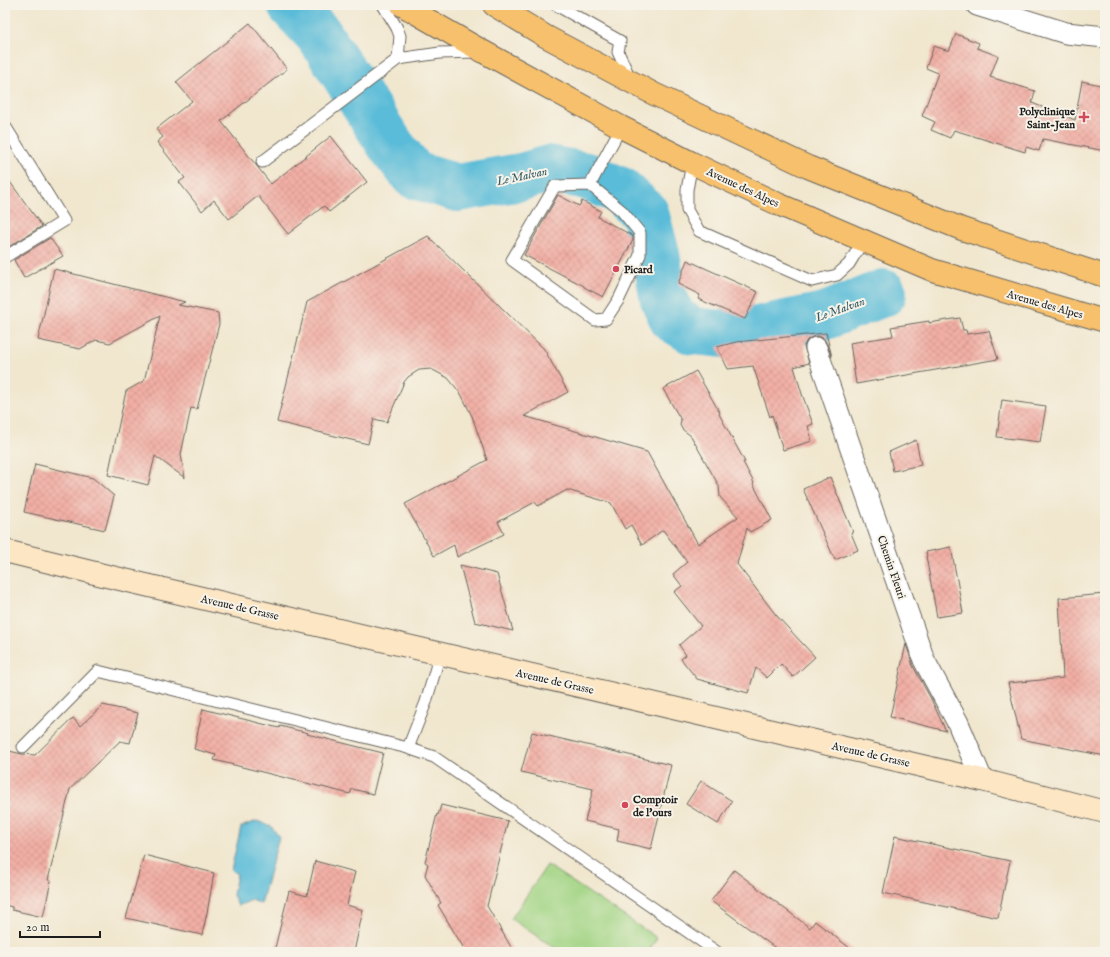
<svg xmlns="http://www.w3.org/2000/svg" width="1110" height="957" font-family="'IM FELL English',serif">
<defs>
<pattern id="building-cross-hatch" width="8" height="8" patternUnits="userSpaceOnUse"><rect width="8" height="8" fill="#f2afa5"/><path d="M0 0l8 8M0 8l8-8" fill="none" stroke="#cf968d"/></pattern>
</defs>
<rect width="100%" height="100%" fill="#f7f3e8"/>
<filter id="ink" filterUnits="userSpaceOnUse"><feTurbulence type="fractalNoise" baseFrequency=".025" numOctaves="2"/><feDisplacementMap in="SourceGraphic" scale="8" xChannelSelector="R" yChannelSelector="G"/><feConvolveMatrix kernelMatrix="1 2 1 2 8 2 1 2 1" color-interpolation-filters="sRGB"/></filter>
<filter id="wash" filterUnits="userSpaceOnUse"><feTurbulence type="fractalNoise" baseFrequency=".012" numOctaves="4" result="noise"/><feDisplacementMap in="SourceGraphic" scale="16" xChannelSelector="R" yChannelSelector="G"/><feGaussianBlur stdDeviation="0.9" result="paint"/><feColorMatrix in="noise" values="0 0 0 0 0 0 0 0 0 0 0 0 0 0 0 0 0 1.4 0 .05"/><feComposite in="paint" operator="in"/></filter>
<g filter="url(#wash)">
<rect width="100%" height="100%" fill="#f1e7cf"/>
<!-- pitch -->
<path fill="#a1d483" stroke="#5e7850" d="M547 865 657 938 648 952H561L511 919Z"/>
<!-- water -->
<path fill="#5abcd8" stroke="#3b6c7a" d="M257 821 271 826 279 837 261 904 252 900 238 906 233 895 237 874 231 870 241 827Z"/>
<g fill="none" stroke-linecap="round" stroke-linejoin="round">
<!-- river -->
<path stroke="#5abcd8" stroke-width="48" d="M291 5 319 35 392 147 414 175 458 188 521 177 549 169 587 176 621 191 645 213 656 254 663 296 673 319 693 331 732 335 825 316 883 293"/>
</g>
<g id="blocks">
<!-- building -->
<g fill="url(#building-cross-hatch)">
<path d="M250 23 287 69 221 121 271 184 331 136 367 182 329 212 324 206 288 234 258 196 229 219 214 200 202 211 179 182 185 178 157 142 163 137 156 129 192 101 176 82Z"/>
<path d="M956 34 979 43 977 48 998 56 990 77 1035 91 1032 103 1075 120 1082 81 1105 86V151L1043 139 1039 151 1026 147 1025 152 954 130 950 138 931 130 935 122 922 116 938 73 926 68 934 46 949 51Z"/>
<path d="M5 175 42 226 7 248 5 244Z"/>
<path d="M558 195 579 206 582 201 601 211 598 217 633 236V240L603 297 584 287V286L524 255Z"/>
<path d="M428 236 544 349 568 392 524 416 647 452 698 544 738 517 720 497 719 486 691 436 682 429 680 425 681 420 663 389 696 371 720 413 719 414 745 462H743L754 483 753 484 772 520 750 532 747 528 737 564 776 615 815 657 793 677 781 664 767 678 756 668 748 693 697 679 681 659 686 655 679 645 701 626 674 592 682 586 673 574 687 562 663 530 642 545 631 525 625 529 611 503 567 490 538 506 535 502 498 522 504 534 457 557 454 545 434 556 405 504 487 460 472 416 461 394 448 378 431 369 419 370 408 377 404 382 387 422 374 419 368 444 277 422 307 302Z"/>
<path d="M50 238 63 256 24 278 14 260Z"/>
<path d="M687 260 758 292 745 319 698 299 700 295 678 284Z"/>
<path d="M54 269 185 302 178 305 218 313 219 324 197 409 191 408 181 454 185 478 155 456 148 485 108 475 126 391 144 381 160 316 110 343 96 340 80 349 38 340Z"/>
<path d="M960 318 963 330H966L967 334 989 331 998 359 856 384 850 343 893 336 891 327 929 321V323Z"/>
<path d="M826 333 832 357 827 344 824 339 819 336 812 337 807 340 804 346 809 363 794 367 802 394 813 424 808 426 812 441 783 450 772 415 770 417 753 366 728 369 717 347 736 342Z"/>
<path d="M1002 400 1046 406 1040 442 997 437Z"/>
<path d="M916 440 921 465 893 471 889 452Z"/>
<path d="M35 464 93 478 114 496 105 530 24 512Z"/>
<path d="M830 477 853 532 851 533 858 550 835 560 803 489Z"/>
<path d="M951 547 963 613 937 617 926 556H927L926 552Z"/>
<path d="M460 565 497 574 513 631 475 622Z"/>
<path d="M1105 594V756L1021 739 1008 683 1063 678 1059 598Z"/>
<path d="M906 644 913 666 931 699 946 731 890 717Z"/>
<path d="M103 705 138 713 130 743 120 741 70 789 48 880 51 881 43 917 12 910V907L5 905V750L22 754 35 755 73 718 80 726Z"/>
<path d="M203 709 279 728 280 726 308 733 307 734 383 753 373 794 352 789 350 794 214 760 216 755 194 749Z"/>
<path d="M532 732 671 765 651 849 617 841 619 829 585 821 593 789 521 772Z"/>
<path d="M701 781 732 801 718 824 686 804Z"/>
<path d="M441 805 508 821 487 906 514 952H466L438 905 441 903 425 875 428 864 425 862 437 814 438 815Z"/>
<path d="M895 836 1010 861 998 918 883 893Z"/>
<path d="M144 855 214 873 207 913 202 935 126 918Z"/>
<path d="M315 861 355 872 347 905 363 910 354 952H274L289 891 307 896Z"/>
<path d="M734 870 810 928 815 921 855 952H781L711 901Z"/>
</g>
</g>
</g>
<g filter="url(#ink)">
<use href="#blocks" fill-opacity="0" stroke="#67635b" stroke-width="1"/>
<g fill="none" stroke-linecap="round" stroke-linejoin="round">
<!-- lane casing -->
<g stroke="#67635b" stroke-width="13">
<g id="lane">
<path d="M383 5 397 28 400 36 398 59"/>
<path d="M556 5 620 41 618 52 630 78"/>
<path d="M5 126 64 221 5 257"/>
<path d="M262 162 398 59 440 53 476 52"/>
<path d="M692 163 687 190V210L699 231 812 281 837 275 849 264 863 241"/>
<path d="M590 185 622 211 640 233V255L619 299 606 319 595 320 512 260 555 186Z"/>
<path d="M590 185 621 127"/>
<path d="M23 747 98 671 408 748 426 702 440 654"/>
<path d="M408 748 434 757 717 952"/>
</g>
</g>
<!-- street casing -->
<g stroke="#67635b" stroke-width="23">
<g id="street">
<path d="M977 5 1066 33 1105 37"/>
<path d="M816 348 924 660 958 723 982 780"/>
</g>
</g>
<!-- secondary casing -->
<g stroke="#67635b" stroke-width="24">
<path id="secondary" d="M5 551 107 576 982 780 1105 812"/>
</g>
<!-- primary casing -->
<g stroke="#67635b" stroke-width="24">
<g id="primary">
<path d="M402 5 482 51 621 127 692 163 778 204 932 270 1105 321"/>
<path d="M494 5 545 36 654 94 808 167 962 229 1105 276"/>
</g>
</g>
<!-- lane -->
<use href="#lane" stroke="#fff" stroke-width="11"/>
<!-- street -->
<use href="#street" stroke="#fff" stroke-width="21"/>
<!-- secondary -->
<use href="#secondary" stroke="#fce6c4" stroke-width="22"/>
<!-- primary -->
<use href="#primary" stroke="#f7c06c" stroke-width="22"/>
</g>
</g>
<!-- markers -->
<g fill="#d1495b" stroke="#f7f3e8" stroke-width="1.5">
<path d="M1082 111h4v4h4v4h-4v4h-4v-4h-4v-4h4z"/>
<circle cx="616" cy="269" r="4"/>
<circle cx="625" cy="805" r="4"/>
</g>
<g text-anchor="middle" stroke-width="4" stroke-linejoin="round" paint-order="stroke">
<!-- poi labels -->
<g font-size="11" font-weight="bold" fill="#1c1c1c" stroke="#f7f3e8" text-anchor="start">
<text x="1075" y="115" text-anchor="end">Polyclinique<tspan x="1075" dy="13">Saint-Jean</tspan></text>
<text x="624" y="273">Picard</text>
<text x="633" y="803">Comptoir<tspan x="633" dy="13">de l'ours</tspan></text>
</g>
<!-- street labels -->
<g font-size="11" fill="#1c1c1c" stroke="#f7f3e8">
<text transform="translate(743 187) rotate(25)" y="4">Avenue des Alpes</text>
<text transform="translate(1045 304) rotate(16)" y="4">Avenue des Alpes</text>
<text transform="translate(892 567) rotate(71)" y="4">Chemin Fleuri</text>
<text transform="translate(240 607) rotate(13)" y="4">Avenue de Grasse</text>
<text transform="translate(555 681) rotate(13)" y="4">Avenue de Grasse</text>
<text transform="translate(871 754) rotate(13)" y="4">Avenue de Grasse</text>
</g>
<!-- water labels -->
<g font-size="12" font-style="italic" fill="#355c67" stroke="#f7f3e8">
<text transform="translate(522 176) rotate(-12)" y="4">Le Malvan</text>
<text transform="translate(840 309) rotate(-20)" y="4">Le Malvan</text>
</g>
</g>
<!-- margin -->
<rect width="1110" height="957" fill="none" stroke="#f7f3e8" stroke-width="20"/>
<!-- scale -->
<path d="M20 931v6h80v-6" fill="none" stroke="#1c1c1c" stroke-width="2"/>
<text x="26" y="931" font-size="12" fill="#1c1c1c" stroke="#f7f3e8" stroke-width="3" paint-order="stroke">20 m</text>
</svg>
